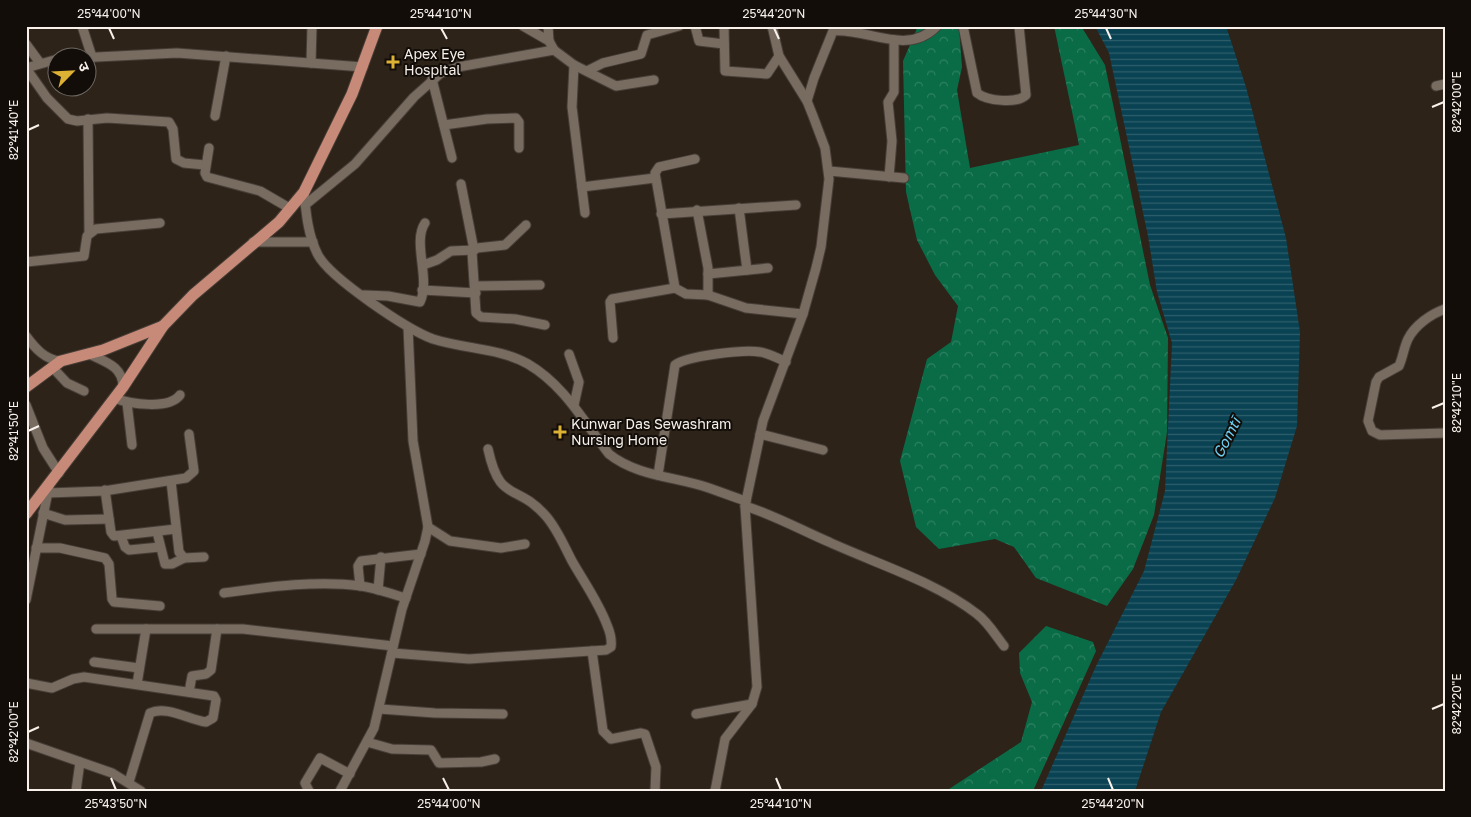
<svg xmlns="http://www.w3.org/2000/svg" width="1471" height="817" font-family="'Golos Text','Noto Sans Devanagari',sans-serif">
<defs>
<pattern id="forest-crowns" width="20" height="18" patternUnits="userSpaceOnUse" patternTransform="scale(1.25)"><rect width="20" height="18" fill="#096c47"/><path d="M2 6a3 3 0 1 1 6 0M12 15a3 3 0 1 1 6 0" fill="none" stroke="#2e8162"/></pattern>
<pattern id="water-rules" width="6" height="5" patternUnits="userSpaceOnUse" patternTransform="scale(1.25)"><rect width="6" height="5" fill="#094253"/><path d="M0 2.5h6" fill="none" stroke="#2e5e6c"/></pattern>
</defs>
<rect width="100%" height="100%" fill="#2d2319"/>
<!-- forest -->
<g fill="url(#forest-crowns)">
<path d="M918 26H959L962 67 957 90 970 168 1079 145 1054 26H1081L1105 65 1150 285 1168 338 1167 432 1154 515 1133 569 1107 606 1036 578 1014 547 995 539 939 549 916 527 900 461 927 359 951 342 958 306 935 275 917 240 906 192 903 61Z"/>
<path d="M1046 626 1093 642 1096 651 1033 791H946L1021 742 1032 702 1020 673 1019 653Z"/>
</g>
<!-- water -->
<path fill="url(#water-rules)" d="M1095 26H1226L1246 87 1286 238 1300 332 1297 426 1275 498 1236 580 1161 712 1135 791H1041L1096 666 1144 571 1165 491 1172 343 1157 292 1148 236 1109 53Z"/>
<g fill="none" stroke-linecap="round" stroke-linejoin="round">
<!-- minor casing -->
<g stroke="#473e37" stroke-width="11">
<g id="minor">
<path d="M82 26 92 57"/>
<path d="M523 26 549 41 554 50 574 65 616 86 654 80"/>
<path d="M548 26 549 41"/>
<path d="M695 26 699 41 724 44"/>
<path d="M724 26 725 71 767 74 779 56"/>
<path d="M963 26 977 93C987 101 1017 104 1026 95L1019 26"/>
<path d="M26 44 40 63"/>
<path d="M77 58 177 53 363 67"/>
<path d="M311 63 312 26"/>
<path d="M574 65 572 107 585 213"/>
<path d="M26 68 47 98 68 119 77 121 107 118 169 122 173 129 176 159 184 163 205 165"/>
<path d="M26 68 58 59"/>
<path d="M587 71 603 63 641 54 647 35 679 26"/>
<path d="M432 79 452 158"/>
<path d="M1436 86 1445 84"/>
<path d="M807 101 814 78 833 31C869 28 907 57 937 26"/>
<path d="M215 116 226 56"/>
<path d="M88 119 89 233"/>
<path d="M444 125 487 119 516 118 519 122V148"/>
<path d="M209 148 205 173 207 177 260 191 291 209"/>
<path d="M695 159 659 167 655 173 675 288 686 294 708 295 746 308 803 314"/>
<path d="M829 171 904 178"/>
<path d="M889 177 892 141 888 102 894 92V40"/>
<path d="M582 187 655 178"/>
<path d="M304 192C306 213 308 236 318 255 330 278 408 330 433 339 464 349 500 348 528 364 564 385 584 422 609 454 636 476 677 477 709 488 721 492 733 497 746 501"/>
<path d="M305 205 355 164 414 97 441 73 458 67 554 50"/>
<path d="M739 208 747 270"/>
<path d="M697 210 708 268V295"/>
<path d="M661 214 796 205"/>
<path d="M526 225 505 245 477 248 472 252 476 313 481 317 515 319 545 325"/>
<path d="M253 242H313"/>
<path d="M26 262 84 256 87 236 96 229 160 223"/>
<path d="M423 265 437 260 451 251 474 250 461 184"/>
<path d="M708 274 768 268"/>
<path d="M475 286 540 285"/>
<path d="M422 290 476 293"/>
<path d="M364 295 388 296 420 302C431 279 412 242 425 223"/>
<path d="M1445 309C1431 314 1415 325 1408 339 1404 347 1403 357 1399 366L1379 377 1376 382 1368 421 1372 431 1380 435 1445 433"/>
<path d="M26 336C35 348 45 360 61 361"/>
<path d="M613 338 610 302 612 299 675 288"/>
<path d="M89 354C105 362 123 366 123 387"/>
<path d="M569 354 579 382 574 405"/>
<path d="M52 367 67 383 84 391"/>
<path d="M114 398C130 404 169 410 180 395"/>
<path d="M127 403 132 445"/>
<path d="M26 405 43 448 59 473"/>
<path d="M760 434 823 450"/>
<path d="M658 475 675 365C686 356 745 349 760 352 769 353 777 358 786 362"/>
<path d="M171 481 179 552 184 558 204 557"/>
<path d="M105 490 111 532 114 536 176 529"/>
<path d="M47 493 104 491 186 478 194 471 189 434"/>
<path d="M745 506C774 515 801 530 829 542 877 564 936 582 977 614 988 622 996 636 1004 646"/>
<path d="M43 513 65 520 109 519"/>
<path d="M428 527 450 541 501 548 525 544"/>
<path d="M157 532 165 564H172L184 558"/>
<path d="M121 536 125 547 129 550 160 547"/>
<path d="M36 548H60L105 558 109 564 112 599 114 602 160 606"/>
<path d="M360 586 358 566 361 561 421 554"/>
<path d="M378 590 381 557"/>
<path d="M224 593C268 587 316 580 361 586 376 588 391 594 406 598"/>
<path d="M26 600 49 487"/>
<path d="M96 629H243L393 646"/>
<path d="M592 651 603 731 611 739 641 733 645 734 656 767 655 791"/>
<path d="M392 653 469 659 606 650 611 647C612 640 610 632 607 625 599 603 584 582 572 561 564 546 557 528 545 515 515 482 500 504 488 449"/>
<path d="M94 662 139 668"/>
<path d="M26 683 52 688 73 679 84 677 214 696 216 700 213 718 206 722C190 720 166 705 150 713L129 782"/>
<path d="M137 684 146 629"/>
<path d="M189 692 192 676 206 674 211 670 217 629"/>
<path d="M380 709 435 713 503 714"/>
<path d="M696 714 752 704"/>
<path d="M367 742 392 749 431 750 439 763 481 762 495 759"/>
<path d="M26 743 112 773 141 791"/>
<path d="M76 791 80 762"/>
<path d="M309 791 305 783 320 758 350 774"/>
<path d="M340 791 374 728 402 609 425 541 428 527 413 441 408 327"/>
<path d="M715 791 725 739 752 704 757 687 745 506 763 421 803 314 816 268 821 247 829 179 825 148 813 116 807 101 779 56 772 26"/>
</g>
</g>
<!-- major casing -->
<g stroke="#473e37" stroke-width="13">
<g id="major">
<path d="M26 387 61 361 103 350 163 326"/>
<path d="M26 514 123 387 163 326 193 295 279 222 304 192 352 94 377 26"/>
</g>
</g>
<!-- minor -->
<use href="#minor" stroke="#786c61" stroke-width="9"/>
<!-- major -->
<use href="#major" stroke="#c88a78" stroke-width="11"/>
</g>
<!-- ticks -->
<path fill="none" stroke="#f8f1eb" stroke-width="2" d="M109 28 114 39M441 28 447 39M774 28 779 39M1106 28 1111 39M1432 107 1444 102M28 130 39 125M1432 408 1444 403M28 431 39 426M1432 709 1444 704M28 732 39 727M111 778 116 790M443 778 449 790M776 778 781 790M1108 778 1113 790"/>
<!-- markers -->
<g fill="#ddb133" stroke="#120d09" stroke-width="2">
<path d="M390.5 54.5h5v5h5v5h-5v5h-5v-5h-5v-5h5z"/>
<path d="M557.5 424.5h5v5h5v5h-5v5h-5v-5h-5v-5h5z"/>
</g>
<g text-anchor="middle" stroke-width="4" stroke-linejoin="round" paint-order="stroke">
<!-- poi labels -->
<g font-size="14" fill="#f8f1eb" stroke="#120d09" text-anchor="start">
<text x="404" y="59">Apex Eye<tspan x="404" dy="16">Hospital</tspan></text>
<text x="571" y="429">Kunwar Das Sewashram<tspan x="571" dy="16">Nursing Home</tspan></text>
</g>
<!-- water labels -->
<g font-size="15" font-style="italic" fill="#6bd0f4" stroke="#120d09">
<text transform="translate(1227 438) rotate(-63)" y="5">Gomtī</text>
</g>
</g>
<!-- border -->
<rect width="1471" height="817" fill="none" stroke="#120d09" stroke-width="55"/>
<!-- north arrow -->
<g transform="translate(72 72) rotate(66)"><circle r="24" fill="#120d09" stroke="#6e6863"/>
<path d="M0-4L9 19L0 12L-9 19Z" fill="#ddb133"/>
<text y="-8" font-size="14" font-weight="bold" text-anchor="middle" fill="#f8f1eb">उ</text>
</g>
<rect x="28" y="28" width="1416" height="762" fill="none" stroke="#f8f1eb" stroke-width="2"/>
<g font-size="12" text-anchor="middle" fill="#f8f1eb">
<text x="109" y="18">25°44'00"N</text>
<text x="441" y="18">25°44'10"N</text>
<text x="774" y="18">25°44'20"N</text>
<text x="1106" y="18">25°44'30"N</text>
<text transform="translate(1457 102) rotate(-90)" y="4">82°42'00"E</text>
<text transform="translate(14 130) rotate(-90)" y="4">82°41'40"E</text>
<text transform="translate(1457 403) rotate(-90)" y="4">82°42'10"E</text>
<text transform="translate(14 431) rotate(-90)" y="4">82°41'50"E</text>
<text transform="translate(1457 704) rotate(-90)" y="4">82°42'20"E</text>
<text transform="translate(14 732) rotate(-90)" y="4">82°42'00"E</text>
<text x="116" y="808">25°43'50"N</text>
<text x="449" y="808">25°44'00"N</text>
<text x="781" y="808">25°44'10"N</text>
<text x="1113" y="808">25°44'20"N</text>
</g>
</svg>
